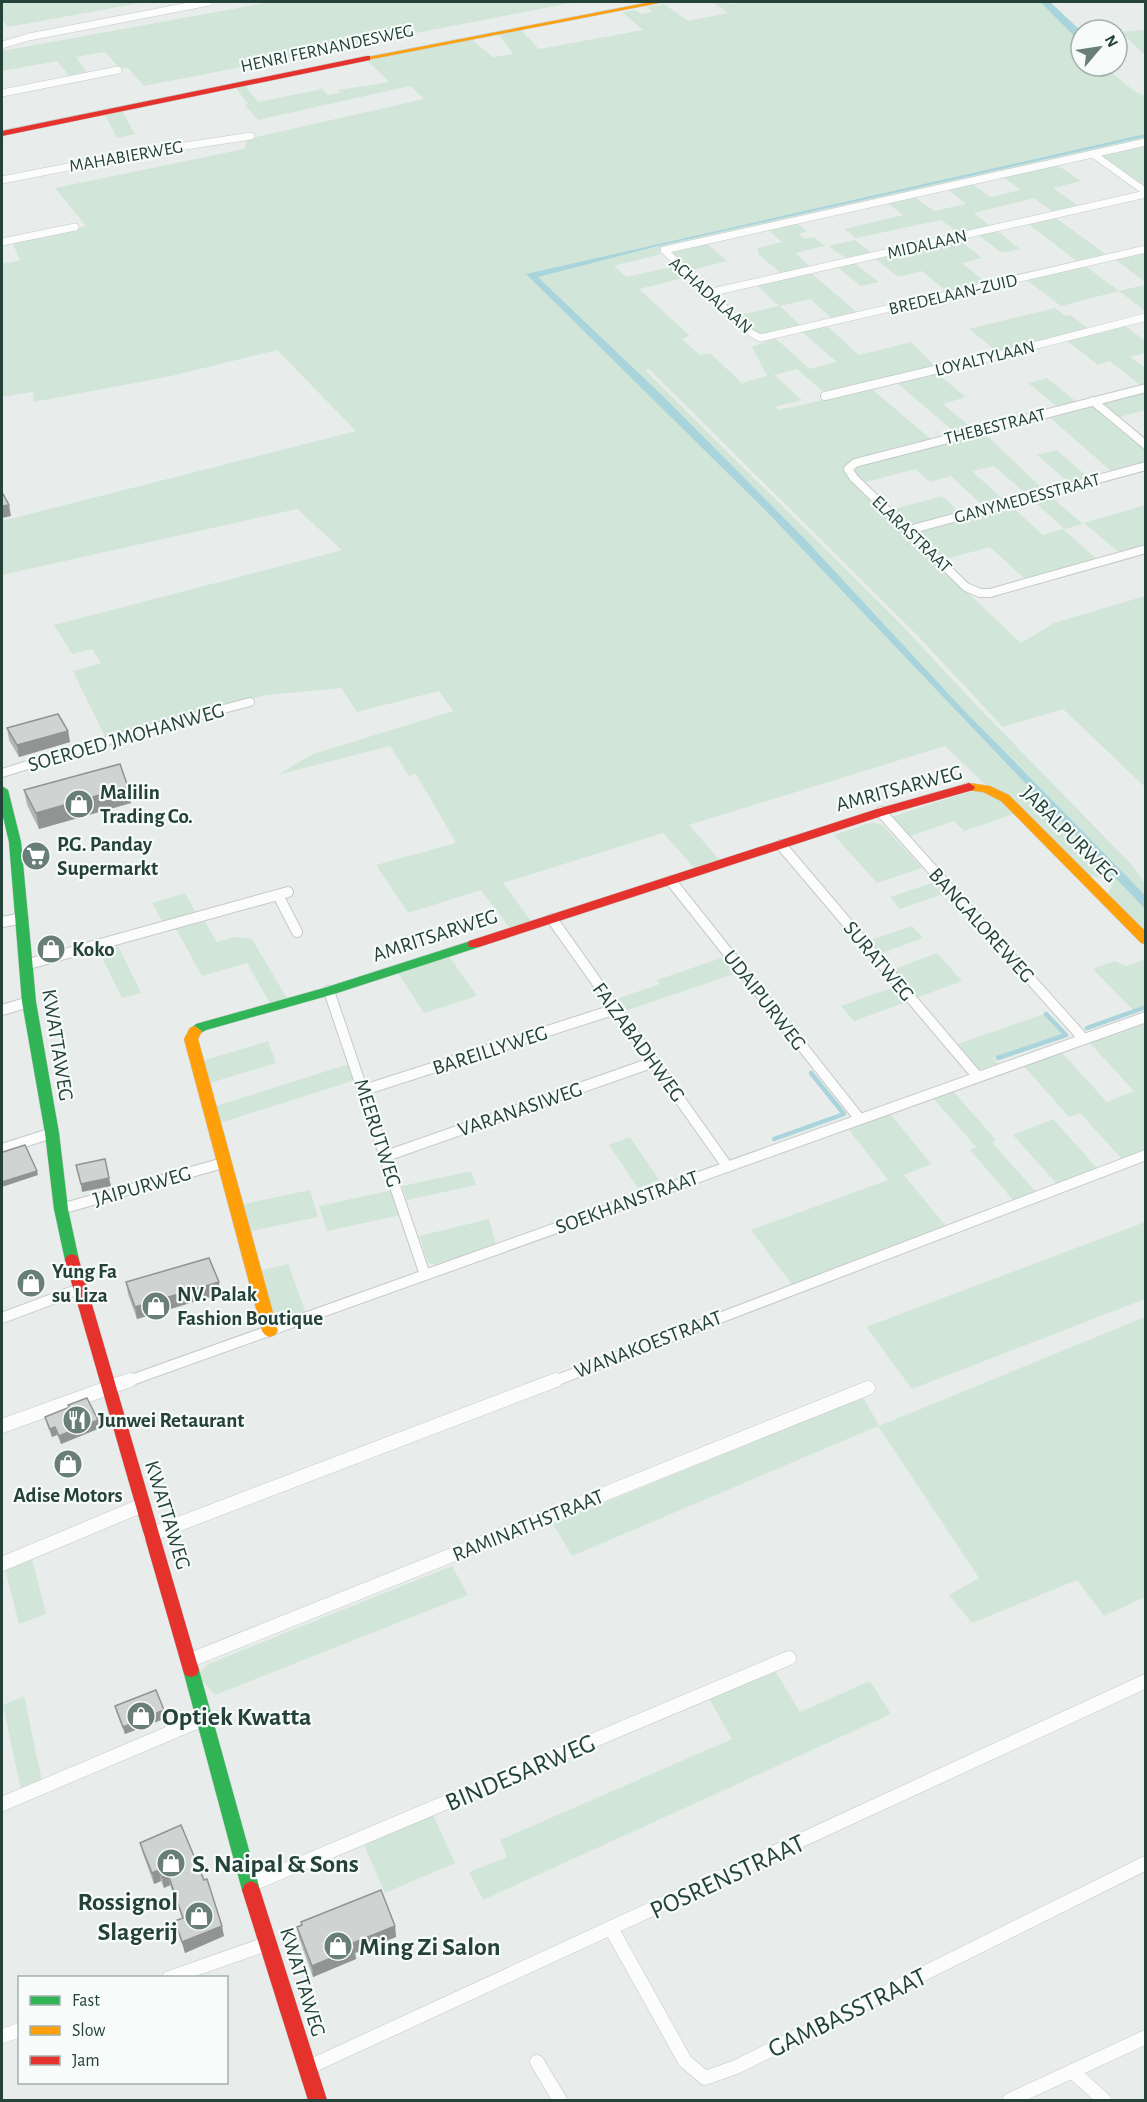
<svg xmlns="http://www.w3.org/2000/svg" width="1147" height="2102" font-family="'Alegreya Sans',sans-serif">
<rect width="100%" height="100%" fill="#e8edeb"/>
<!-- green -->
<g fill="#d1e6d8">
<path d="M2 2H146L8 27 2 19Z"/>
<path d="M271 2H576L144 86 128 68 120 69 105 52 76 57 89 75 71 78 57 61 2 71V51Z"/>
<path d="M712 2H727L731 4 745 2H1040L1081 43V66H1104L1134 91 1145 96V134L527 274 767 512 1145 909V934L1108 893 1112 886 1103 878 1090 876 989 788 945 746 689 825 724 865 699 873 663 833 503 883 533 924 512 931 481 890 408 913 376 865 456 843 416 774 409 776 390 746 277 775 313 754 453 711 439 691 357 712 341 688 266 695 106 739 73 671 101 663 92 649 72 654 54 625 342 550 297 509 2 575V521L356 431 277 350 171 376 34 402 33 392 2 397V264L20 260 12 242 86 226 55 188 244 149 247 139 424 99 410 86 258 120 245 105 248 104 235 87 245 85 258 102 322 89 328 95 340 93 338 90 390 82 366 60 471 39 493 57 513 54 498 34 521 30 539 49 643 30 622 12 635 10 641 14 652 12 647 7 664 4 688 21 728 13Z"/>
<path d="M1145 30H1146L1145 55 1121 32Z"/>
<path d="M122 111 135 134 117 138 105 115Z"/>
<path d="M1145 137V141L664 248 660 250 661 254 614 266 626 277 675 266 688 277 639 289 690 336 682 339 700 355 710 353 742 383 767 376 752 347 775 338 810 369 837 362 802 332 827 326 859 355 911 342 936 367 827 395 797 369 774 375 802 400 775 407 779 410 872 389 932 440 844 468 949 575 1021 643 1054 623 1145 596V787L1063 709 1003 727 915 633 649 369 645 370 898 621 976 705 1133 866 1145 884V895L957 703 805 539 666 399 537 276 658 246Z"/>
<path d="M1145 144V189L1097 155Z"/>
<path d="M1057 165 1081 181 1053 188 1080 207 1054 213 1034 198 974 213 991 227 960 234 941 220 856 238 844 229 903 215 886 202 912 195 934 211 966 204 947 189 971 183 990 197 1021 190 1003 177Z"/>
<path d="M1053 216 1108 256 1079 263 1026 222Z"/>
<path d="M795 222 807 231 799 234 805 239 814 237 825 246 795 253 812 268 783 275 758 254V248L782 242 766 228Z"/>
<path d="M995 229 1020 249 1002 253 977 234Z"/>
<path d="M956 238 982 258 962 263 988 284 949 293 922 271 898 277 873 257Z"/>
<path d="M855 240 873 254 847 259 828 246Z"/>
<path d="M705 242 727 261 688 271 670 251Z"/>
<path d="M1145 250V282L1113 258Z"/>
<path d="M853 262 879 282 861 286 836 266Z"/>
<path d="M1084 265 1119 291 1145 285V311L1119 291 1061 306 1025 279Z"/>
<path d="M810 272 859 314 834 320 810 299 780 306 802 327 763 335 757 334 735 316 779 306 755 284Z"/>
<path d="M1055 308 1065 316 1070 315 1091 330 1000 354 969 329Z"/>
<path d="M1124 325 1145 341V353L1130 357 1145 368V386L1143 387 1110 361 1098 365 1066 340Z"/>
<path d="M936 373 966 397 943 404 974 430 957 434 896 382Z"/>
<path d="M1047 378 1078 403 1059 408 1028 383Z"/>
<path d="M1145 391V410L1116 418 1103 405V403Z"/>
<path d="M1087 405 1095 406 1145 449V464L1112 472 1047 415Z"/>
<path d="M983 432 1044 490 1027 495 994 466 972 471 1005 501 984 507 951 476 930 482 915 469 863 483 852 468Z"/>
<path d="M1057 450 1090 479 1070 484 1037 455Z"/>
<path d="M1049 495 1083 524 1065 529 1032 500Z"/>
<path d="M942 496 962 514C931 521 916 534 891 510Z"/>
<path d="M1009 504 1043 535 1063 529 1098 560 1026 580 990 547 943 560 917 534 918 530Z"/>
<path d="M1145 505V545L1120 553 1084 523Z"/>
<path d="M984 791 998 796 1017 813 964 831 954 821 904 838 888 818 968 792Z"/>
<path d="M873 822 882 825 922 868 877 883 834 835Z"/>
<path d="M935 882 946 893 900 909 890 897Z"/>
<path d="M185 893 198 917 165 927 152 903Z"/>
<path d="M205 921 217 942 234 937 252 939 288 1000 271 1005 247 963 202 976 176 929Z"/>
<path d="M912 926 923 938 879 954 867 941Z"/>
<path d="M118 946 141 993 122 998 99 951Z"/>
<path d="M937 953 962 981 916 998 891 970Z"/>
<path d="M449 956 477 996 424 1013 398 973Z"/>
<path d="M724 957 737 973 622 1012 613 1000 660 984 657 980Z"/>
<path d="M1145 959V1005L1133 1010 1093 969 1115 961 1127 966Z"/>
<path d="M894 987 907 1002 854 1021 841 1006Z"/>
<path d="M1044 1014 1062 1034 993 1058 998 1064 982 1069H975L955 1045Z"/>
<path d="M1142 1021 1146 1025 1145 1150 1122 1159 1080 1113 1069 1117 1024 1066 1061 1052 1107 1102 1134 1091 1088 1041Z"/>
<path d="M268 1041 276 1063 207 1084 202 1061Z"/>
<path d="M349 1064 355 1080 217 1124 213 1107Z"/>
<path d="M952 1090 996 1140 992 1142 1035 1191 1013 1200 970 1150 976 1147 932 1097Z"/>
<path d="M889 1112 931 1164 904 1175 946 1226 793 1286 751 1230 888 1180 847 1127Z"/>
<path d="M1053 1119 1097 1168 1057 1184 1013 1135Z"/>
<path d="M630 1137 659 1180 638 1188 609 1145Z"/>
<path d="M471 1171 476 1185 407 1200 402 1186Z"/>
<path d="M310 1190 318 1217 247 1232 239 1205Z"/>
<path d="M393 1190 401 1215 327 1231 319 1206Z"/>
<path d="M489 1219 496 1244 438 1265 428 1263 419 1236Z"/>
<path d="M1145 1222V1299L912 1389 866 1327Z"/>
<path d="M288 1264 306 1313 274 1323 258 1271Z"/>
<path d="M1145 1317V1597L1104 1616 1077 1580 972 1623 949 1595 979 1578 878 1426 572 1556 553 1524 863 1397 879 1426Z"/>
<path d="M32 1559 46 1614 19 1624 5 1569Z"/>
<path d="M452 1566 468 1595 215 1695 203 1682 199 1673 208 1664Z"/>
<path d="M774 1669 800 1712 870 1681 891 1714 483 1900 469 1872 507 1857 500 1840 732 1739 708 1697Z"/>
<path d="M24 1696 42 1781 21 1790 3 1705Z"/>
<path d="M433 1815 455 1863 385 1893 364 1845Z"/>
</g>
<!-- water -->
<g fill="#a9d4db">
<path d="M1040 2H1050L1081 31V43Z"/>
<path d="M1145 134V137L658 246 538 277 666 399 805 539 957 703 1145 895V909L767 512 526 274Z"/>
</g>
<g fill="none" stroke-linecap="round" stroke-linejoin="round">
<!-- stream -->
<g stroke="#a9d4db" stroke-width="4.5">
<path d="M1087 1028 1146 1007"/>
<path d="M998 1058 1066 1035 1046 1014"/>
<path d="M774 1139 844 1114 811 1073"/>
</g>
<!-- street-far3 casing -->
<g stroke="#c5cac8" stroke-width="8">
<g id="street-far3">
<path d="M2 45 29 37 209 2"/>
<path d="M2 93 118 70"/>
<path d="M1146 142 664 250 751 333 760 338 1146 249"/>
<path d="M1093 154 1146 192"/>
<path d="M2 180 139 153 251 136"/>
<path d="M2 242 75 227"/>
<path d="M708 293 1146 194"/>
<path d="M982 359 1146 317"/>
</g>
</g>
<!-- street-far2 casing -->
<g stroke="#c5cac8" stroke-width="10">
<g id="street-far2">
<path d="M1146 388 855 463 848 469 854 478 966 587 980 593H990L1146 549"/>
<path d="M825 396 989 357"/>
<path d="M1093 401 1146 445"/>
<path d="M909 530 1146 466"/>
<path d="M2 773 122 736 250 702"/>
</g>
</g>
<!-- street-far1 casing -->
<g stroke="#c5cac8" stroke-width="12">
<g id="street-far1">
<path d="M881 812 1083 1038"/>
<path d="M781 845 977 1076"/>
<path d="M671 881 859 1118"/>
<path d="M278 895 297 932"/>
<path d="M552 919 727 1166"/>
<path d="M2 922 23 918"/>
<path d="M25 965 288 892"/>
<path d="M329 991 425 1275"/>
<path d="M2 1010 29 1002"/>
<path d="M364 1090 616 1009"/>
<path d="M2 1149 52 1133"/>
<path d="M386 1156 654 1062"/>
<path d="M61 1209 223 1163"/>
<path d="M2 1318 79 1289"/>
<path d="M126 1382 1146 1017"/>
<path d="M552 1382 1146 1155"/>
</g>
</g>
<!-- street casing -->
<g stroke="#c5cac8" stroke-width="15">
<g id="street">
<path d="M2 1426 130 1380"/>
<path d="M150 1535 556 1380"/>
<path d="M2 1564 143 1505"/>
<path d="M188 1661 868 1388"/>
<path d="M2 1804 203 1719"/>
<path d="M250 1885 789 1658"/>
<path d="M612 1930 685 2061 705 2078 736 2067 1146 1863"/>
<path d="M169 1978 269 1943"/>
<path d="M2 2036 20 2030"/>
<path d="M537 2062 560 2100"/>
<path d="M307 2068 1146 1681"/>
<path d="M1072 2071 1104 2100"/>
<path d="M1010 2100 1146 2037"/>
</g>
</g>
<!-- fast casing -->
<g stroke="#c3cbc8" stroke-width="1">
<g id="fast">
<path d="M2 786 8 790 21 842 36 1002 59 1133 68 1209 79 1260 77 1264H67L65 1260 54 1209 45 1133 22 1002 9 842 2 812Z"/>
<path d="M474 940 479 941 480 944 479 947 334 994 206 1030 195 1036 188 1031 196 1024 324 988Z"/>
<path d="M191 1663 197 1665 199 1670 260 1890 257 1896 251 1899 245 1896 242 1890 183 1670 185 1665Z"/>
</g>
</g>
<!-- slow casing -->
<g stroke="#c3cbc8" stroke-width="1">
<g id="slow">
<path d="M651 2H664L367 60 363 58Z"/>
<path d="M969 783 990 786 1009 795 1146 932V944L1141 943 1001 801 983 792 965 790 963 787Z"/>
<path d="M195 1026 202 1031 198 1039 278 1331 275 1335 270 1337 265 1335 262 1331 184 1039 190 1028Z"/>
</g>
</g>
<!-- jam casing -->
<g stroke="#c3cbc8" stroke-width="1">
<g id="jam">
<path d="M367 56H370V60L2 136V131Z"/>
<path d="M969 783 975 787 973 790 885 815 479 947H469L468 944 469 941 877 809Z"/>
<path d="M72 1254 77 1256 79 1260 199 1670 197 1675 191 1677 185 1675 183 1670 65 1260 67 1256Z"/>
<path d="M251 1881 257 1884 260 1890 327 2100H308L242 1890 245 1884Z"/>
</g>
</g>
<!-- street-far3 -->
<use href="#street-far3" stroke="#fcfcfc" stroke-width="7"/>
<!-- street-far2 -->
<use href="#street-far2" stroke="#fcfcfc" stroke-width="8"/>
<!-- street-far1 -->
<use href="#street-far1" stroke="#fcfcfc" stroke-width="10"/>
<!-- street -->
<use href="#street" stroke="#fcfcfc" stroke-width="14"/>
<!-- fast -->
<use href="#fast" fill="#30b455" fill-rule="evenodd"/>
<!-- slow -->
<use href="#slow" fill="#ff9f0a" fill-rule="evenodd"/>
<!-- jam -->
<use href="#jam" fill="#e5322d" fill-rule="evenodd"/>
</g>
<!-- wall -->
<g fill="#b2b6b5">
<path d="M7 728 68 731 70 742 19 757 9 740Z"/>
<path d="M24 790 131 803 39 829 27 805Z"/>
<path d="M126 1282 220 1294 137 1319 128 1294Z"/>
<path d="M68 1405 100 1428 61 1444 57 1435 52 1437 47 1425 45 1417 69 1408Z"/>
<path d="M115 1706 164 1710 166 1718 125 1734 117 1714Z"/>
<path d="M140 1843 224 1936 185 1953 175 1921 182 1918 170 1885 164 1888 161 1881 154 1884 143 1854Z"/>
<path d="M301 1922 395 1926 396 1937 355 1953 356 1959 313 1977 299 1938 297 1927 301 1925Z"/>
</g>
<!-- shaded-wall -->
<g fill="#919493">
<path d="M9 505 11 516 2 518V506Z"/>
<path d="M68 731 70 742 19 757 17 745Z"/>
<path d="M128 787 131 803 39 829 36 813Z"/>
<path d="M37 1171 38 1175 2 1187V1182Z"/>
<path d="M109 1178 111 1186 82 1192 81 1184Z"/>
<path d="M219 1282 220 1294 137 1319 135 1307Z"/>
<path d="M98 1420 100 1428 61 1444 59 1436Z"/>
<path d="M55 1427 57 1435 52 1437 50 1429Z"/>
<path d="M164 1710 166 1718 125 1734 123 1727Z"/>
<path d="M159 1870 161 1881 154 1884 152 1873Z"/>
<path d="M168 1874 170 1885 164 1888 162 1877Z"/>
<path d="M222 1926 224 1936 185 1953 182 1942Z"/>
<path d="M395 1926 396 1937 355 1953 356 1959 313 1977 312 1966 353 1943Z"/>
</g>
<!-- building -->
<g fill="#cfd4d2" stroke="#919493" stroke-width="1.5">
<path d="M2 492 9 505 2 506Z"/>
<path d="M58 714 68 731 17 745 7 728Z"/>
<path d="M120 764 128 787 36 813 24 790Z"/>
<path d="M25 1145 37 1171 2 1182V1152H3Z"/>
<path d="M105 1159 109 1178 81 1184 76 1165Z"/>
<path d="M209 1258 219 1282 135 1307 126 1282Z"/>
<path d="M87 1398 98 1420 59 1436 55 1427 50 1429 45 1417 70 1407 68 1405Z"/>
<path d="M156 1690 164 1710 123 1727 115 1706Z"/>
<path d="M181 1825 204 1880 207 1879 222 1926 182 1942 175 1921 183 1918 168 1874 162 1877 159 1870 152 1873 140 1843Z"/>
<path d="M381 1890 395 1926 353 1943 355 1948 312 1966 297 1927 302 1925 301 1922Z"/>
</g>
<!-- icons -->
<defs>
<g id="shop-disc" transform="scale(1.5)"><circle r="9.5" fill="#697e78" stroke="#f7fbf9"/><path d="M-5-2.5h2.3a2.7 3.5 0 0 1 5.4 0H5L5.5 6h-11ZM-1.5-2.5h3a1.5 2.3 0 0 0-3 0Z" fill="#fff"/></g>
<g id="supermarket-disc" transform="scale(1.5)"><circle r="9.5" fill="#697e78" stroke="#f7fbf9"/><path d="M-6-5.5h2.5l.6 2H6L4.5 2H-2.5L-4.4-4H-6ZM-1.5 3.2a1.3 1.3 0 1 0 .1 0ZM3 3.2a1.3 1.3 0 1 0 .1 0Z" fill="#fff"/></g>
<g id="restaurant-disc" transform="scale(1.5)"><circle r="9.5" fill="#697e78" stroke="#f7fbf9"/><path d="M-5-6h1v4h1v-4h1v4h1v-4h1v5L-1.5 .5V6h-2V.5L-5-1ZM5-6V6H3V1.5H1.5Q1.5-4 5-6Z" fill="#fff"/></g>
</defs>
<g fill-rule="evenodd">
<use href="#shop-disc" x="79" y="804"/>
<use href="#supermarket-disc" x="36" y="856"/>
<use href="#shop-disc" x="51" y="949"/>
<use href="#shop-disc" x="31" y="1283"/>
<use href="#shop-disc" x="156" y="1306"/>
<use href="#restaurant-disc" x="77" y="1420"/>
<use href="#shop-disc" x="68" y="1464"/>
<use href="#shop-disc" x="141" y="1716"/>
<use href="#shop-disc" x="171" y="1863"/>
<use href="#shop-disc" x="199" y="1916"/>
<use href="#shop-disc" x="338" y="1946"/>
</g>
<g text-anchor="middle" stroke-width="4.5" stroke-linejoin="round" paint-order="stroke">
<!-- far-street labels -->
<g font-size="18" fill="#24423a" stroke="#f7fbf9">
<text transform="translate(327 48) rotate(-12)" y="6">HENRI FERNANDESWEG</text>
<text transform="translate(126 156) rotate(-10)" y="6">MAHABIERWEG</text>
<text transform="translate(927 244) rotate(-13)" y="6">MIDALAAN</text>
<text transform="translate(953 294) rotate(-13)" y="6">BREDELAAN-ZUID</text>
<text transform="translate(711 295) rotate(42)" y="6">ACHADALAAN</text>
<text transform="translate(985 358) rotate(-14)" y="6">LOYALTYLAAN</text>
<text transform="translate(995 426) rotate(-14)" y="6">THEBESTRAAT</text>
<text transform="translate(1027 498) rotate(-15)" y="6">GANYMEDESSTRAAT</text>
<text transform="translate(912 534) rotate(44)" y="6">ELARASTRAAT</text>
</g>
<!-- street labels -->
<g font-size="21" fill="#24423a" stroke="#f7fbf9">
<text transform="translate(126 737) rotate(-16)" y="7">SOEROED JMOHANWEG</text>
<text transform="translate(899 788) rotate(-15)" y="7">AMRITSARWEG</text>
<text transform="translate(1070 834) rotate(45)" y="7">JABALPURWEG</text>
<text transform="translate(982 925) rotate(48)" y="7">BANGALOREWEG</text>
<text transform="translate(435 935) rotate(-18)" y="7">AMRITSARWEG</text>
<text transform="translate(879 961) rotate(50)" y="7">SURATWEG</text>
<text transform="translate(765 1000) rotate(52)" y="7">UDAIPURWEG</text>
<text transform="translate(639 1042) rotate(54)" y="7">FAIZABADHWEG</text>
<text transform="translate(58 1045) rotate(81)" y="7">KWATTAWEG</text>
<text transform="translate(490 1050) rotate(-18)" y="7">BAREILLYWEG</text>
<text transform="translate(520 1109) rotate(-19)" y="7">VARANASIWEG</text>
<text transform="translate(378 1133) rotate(72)" y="7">MEERUTWEG</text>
<text transform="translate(142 1186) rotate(-16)" y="7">JAIPURWEG</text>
<text transform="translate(627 1202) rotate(-20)" y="7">SOEKHANSTRAAT</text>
<text transform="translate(648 1344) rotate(-21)" y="7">WANAKOESTRAAT</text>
<text transform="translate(168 1515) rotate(73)" y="7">KWATTAWEG</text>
<text transform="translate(528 1525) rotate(-22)" y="7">RAMINATHSTRAAT</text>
<text transform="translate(303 1982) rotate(73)" y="7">KWATTAWEG</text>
</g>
<!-- poi labels -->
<g font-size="21" font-weight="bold" fill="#24423a" stroke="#f7fbf9" text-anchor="start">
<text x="100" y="799">Malilin<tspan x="100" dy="24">Trading Co.</tspan></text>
<text x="57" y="851">P.G. Panday<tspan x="57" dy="24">Supermarkt</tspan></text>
<text x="72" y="956">Koko</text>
<text x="52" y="1278">Yung Fa<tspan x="52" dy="24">su Liza</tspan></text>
<text x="177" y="1301">NV. Palak<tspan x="177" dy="24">Fashion Boutique</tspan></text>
<text x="98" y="1427">Junwei Retaurant</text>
<text x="68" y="1502" text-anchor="middle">Adise Motors</text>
</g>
<!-- near-poi labels -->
<g font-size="26" font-weight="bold" fill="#24423a" stroke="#f7fbf9" text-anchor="start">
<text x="162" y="1725">Optiek Kwatta</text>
<text x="192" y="1872">S. Naipal &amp; Sons</text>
<text x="178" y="1910" text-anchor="end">Rossignol<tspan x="178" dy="30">Slagerij</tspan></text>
<text x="359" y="1955">Ming Zi Salon</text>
</g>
<!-- near-street labels -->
<g font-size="26" fill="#24423a" stroke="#f7fbf9">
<text transform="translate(520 1772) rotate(-23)" y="9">BINDESARWEG</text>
<text transform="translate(727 1876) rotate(-25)" y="9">POSRENSTRAAT</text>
<text transform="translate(847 2012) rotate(-26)" y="9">GAMBASSTRAAT</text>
</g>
</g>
<!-- border -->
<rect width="1147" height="2102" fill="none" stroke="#24423a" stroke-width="6"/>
<!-- legend -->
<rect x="18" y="1976" width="210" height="108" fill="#f7fbf9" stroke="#a3b1ad" stroke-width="1.5"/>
<rect x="30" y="1996" width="30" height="9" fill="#30b455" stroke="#a3b1ad" stroke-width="1.5"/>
<text x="72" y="2006" font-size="18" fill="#24423a">Fast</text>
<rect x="30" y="2026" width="30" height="9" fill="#ff9f0a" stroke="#a3b1ad" stroke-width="1.5"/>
<text x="72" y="2036" font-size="18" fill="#24423a">Slow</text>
<rect x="30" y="2056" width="30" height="9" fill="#e5322d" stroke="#a3b1ad" stroke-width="1.5"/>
<text x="72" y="2066" font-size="18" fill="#24423a">Jam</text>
<!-- north arrow -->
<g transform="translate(1099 48) rotate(61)"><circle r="28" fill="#f7fbf9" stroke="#a3b1ad" stroke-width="1.5"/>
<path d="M0-4.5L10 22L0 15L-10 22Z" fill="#697e78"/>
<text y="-9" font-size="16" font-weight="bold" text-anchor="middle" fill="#24423a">N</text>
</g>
</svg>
